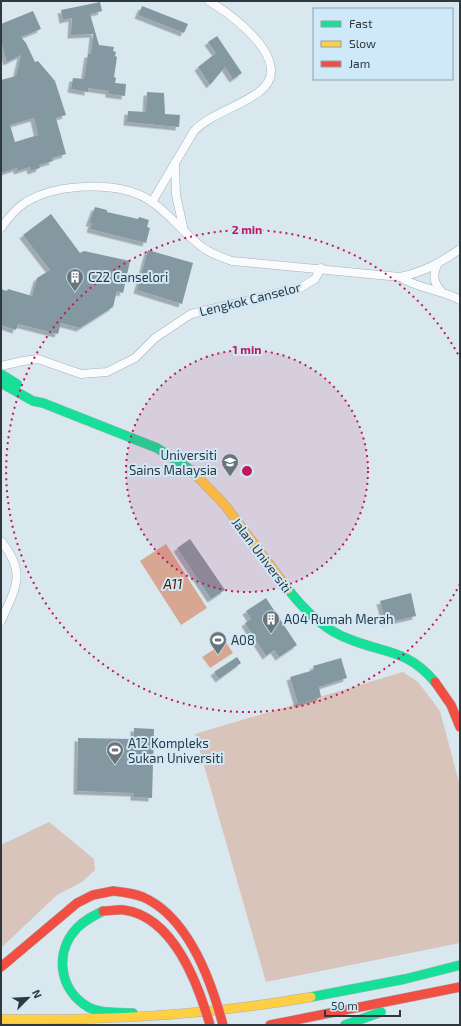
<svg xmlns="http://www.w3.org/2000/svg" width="461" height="1026" font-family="'Exo 2',sans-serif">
<defs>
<filter id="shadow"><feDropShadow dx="-3.5" dy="3.5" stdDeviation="0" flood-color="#0004"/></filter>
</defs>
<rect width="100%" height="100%" fill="#d9e7ef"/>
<!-- green -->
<g fill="#d8c4bb">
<path d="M403 672 418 682 440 711 460 786V943L266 982 195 734Z"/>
<path d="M49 822 94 859 95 870 82 882 57 895 1 948V845Z"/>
</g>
<!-- water -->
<g fill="#d8a791">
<path d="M166 544 207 608 181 625 140 561Z"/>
<path d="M226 642 233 653 210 668 202 657Z"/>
</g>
<!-- building -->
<g fill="#8498a1" fill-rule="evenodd" filter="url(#shadow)">
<path d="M100 2 102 11 90 14 99 45 114 47 113 51 116 52 115 56 117 57 114 77 116 78 115 83 126 84 125 96 109 94V91L88 88V92L71 89 73 78 84 79 88 54H91L93 34 71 35 72 18 63 20 61 10Z"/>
<path d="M142 6 188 24 184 33 138 15Z"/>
<path d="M33 11 41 29 21 37 25 42V41L35 62 38 61 55 81 66 115 56 118 66 154 52 158 53 161 39 165 40 168 31 171 30 167 17 171V168L1 173V80L16 76 21 55 7 62 1 42V24ZM34 118 38 135 15 142 10 125Z"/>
<path d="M217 36 242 73 233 79 225 67 210 85 198 67 216 53 208 42Z"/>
<path d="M147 92 164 93 165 114 180 115 179 127 127 122 128 111 146 112Z"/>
<path d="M95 207 107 210V212L138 219 139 217 149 220 147 227 150 228 146 243 90 229 92 223H89Z"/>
<path d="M51 214 80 253 84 251 130 261 123 293 117 291 113 307 80 328 61 323 58 334 18 324 16 330 1 325V289L7 291 8 289 32 296 37 278 50 270 23 235Z"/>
<path d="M148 250 193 263 182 304 137 290Z"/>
<path d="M190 539 225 590 211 599 177 548Z"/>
<path d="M411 593 416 616 386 623 380 601Z"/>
<path d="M266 598 297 645 279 657 274 650 266 656 245 623 251 619 246 611Z"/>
<path d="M237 657 241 663 219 679 214 672Z"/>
<path d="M341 658 347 678 319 687 321 697 298 704 290 677 314 670 313 666Z"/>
<path d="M134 728 154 729 152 798 134 797V793L77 791 78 738 134 739Z"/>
</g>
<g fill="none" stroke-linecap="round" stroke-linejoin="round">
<!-- street casing -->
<g stroke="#a7b2b7" stroke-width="9">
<g id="street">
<path d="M175 163 176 195 184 231"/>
<path d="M152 202 194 131C212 113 239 107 259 92 298 63 232 15 209 1"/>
<path d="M1 228C8 218 15 209 26 202 58 183 121 180 152 202 170 214 184 234 202 247 211 254 221 257 232 261L400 277C424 272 440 263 460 249"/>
<path d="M437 265C433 275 433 282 441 291"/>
<path d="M400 277C418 289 440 289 460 300"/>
<path d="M1 366 23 361 38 359 81 374 107 372 135 358 155 338 191 314 300 288 315 279 321 268"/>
<path d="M1 541C27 573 16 587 1 621"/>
</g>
</g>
<!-- fast casing -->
<g stroke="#a7b2b7" stroke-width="10">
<g id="fast">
<path d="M1 374 17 384"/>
<path d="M1 383 33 401 43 403 157 448 191 470"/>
<path d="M288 589C304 610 324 630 349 639 386 654 407 649 435 682"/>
<path d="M103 911C93 916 85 920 77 928 54 952 59 990 88 1007 101 1014 118 1012 133 1013"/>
<path d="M311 997 405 979 460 965"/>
<path d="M345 1025 381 1012"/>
</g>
</g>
<!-- slow casing -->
<g stroke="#a7b2b7" stroke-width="10">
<g id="slow">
<path d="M191 470 224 504 288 589"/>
<path d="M1 1019C105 1021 209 1015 311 997"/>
</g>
</g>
<!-- jam casing -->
<g stroke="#a7b2b7" stroke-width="10">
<g id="jam">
<path d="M435 682 451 705 460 727"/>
<path d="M1 967 77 903 93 895 113 891"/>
<path d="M270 1025 460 987"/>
</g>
</g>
<!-- street -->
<use href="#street" stroke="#f9fbfd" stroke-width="8"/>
<!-- fast -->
<use href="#fast" stroke="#16e098" stroke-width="9"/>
<!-- slow -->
<use href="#slow" stroke="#ffcf43" stroke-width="9"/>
<!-- jam -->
<use href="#jam" stroke="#f24e42" stroke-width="9"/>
<!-- jam-bridge casing -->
<g stroke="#a7b2b7" stroke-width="10" stroke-linecap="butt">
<g id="jam-bridge">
<path d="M113 891C123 892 133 893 143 897 188 917 211 980 223 1025"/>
<path d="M103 911C110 911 118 909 124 910 174 917 198 984 210 1025"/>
</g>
</g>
<!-- jam-bridge -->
<use href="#jam-bridge" stroke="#f24e42" stroke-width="9"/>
</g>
<!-- distance rings -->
<circle cx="247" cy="471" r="121" fill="#c2185b" fill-opacity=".12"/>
<g fill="none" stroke="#c2185b" stroke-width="2" stroke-dasharray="2 4">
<circle cx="247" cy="471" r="121"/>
<path d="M460 584A241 241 0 1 1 460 358"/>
</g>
<!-- icons -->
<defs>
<g id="building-pin" transform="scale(0.9)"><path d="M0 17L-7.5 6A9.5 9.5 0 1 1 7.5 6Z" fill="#6a757b" stroke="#d0e9f8"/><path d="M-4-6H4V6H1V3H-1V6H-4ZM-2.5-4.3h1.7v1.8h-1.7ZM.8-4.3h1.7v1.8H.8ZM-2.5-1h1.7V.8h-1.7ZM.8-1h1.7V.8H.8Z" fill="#fff"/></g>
<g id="university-pin" transform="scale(0.9)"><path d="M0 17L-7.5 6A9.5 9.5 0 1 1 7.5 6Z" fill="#6a757b" stroke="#d0e9f8"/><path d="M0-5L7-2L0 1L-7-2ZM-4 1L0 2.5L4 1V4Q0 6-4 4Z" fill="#fff"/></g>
<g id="stadium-pin" transform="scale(0.9)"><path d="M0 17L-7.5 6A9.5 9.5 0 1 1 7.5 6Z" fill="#6a757b" stroke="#d0e9f8"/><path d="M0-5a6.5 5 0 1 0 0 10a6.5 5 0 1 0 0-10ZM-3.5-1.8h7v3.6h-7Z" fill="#fff"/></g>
</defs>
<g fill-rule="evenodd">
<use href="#building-pin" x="75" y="277"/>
<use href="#university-pin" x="230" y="462"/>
<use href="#building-pin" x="271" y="619"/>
<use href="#stadium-pin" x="218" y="640"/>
<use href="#stadium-pin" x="115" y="750"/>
</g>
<g text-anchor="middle" stroke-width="4" stroke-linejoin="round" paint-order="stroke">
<!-- poi labels -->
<g font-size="13" fill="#2e383d" stroke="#d0e9f8" text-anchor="start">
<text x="88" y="282">C22 Canselori</text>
<text x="217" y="460" text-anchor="end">Universiti<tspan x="217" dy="15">Sains Malaysia</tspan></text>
<text x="284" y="624">A04 Rumah Merah</text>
<text x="231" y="645">A08</text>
<text x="128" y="748">A12 Kompleks<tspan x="128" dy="15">Sukan Universiti</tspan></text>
</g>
<!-- street labels -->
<g font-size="13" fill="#2e383d" stroke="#d0e9f8">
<text transform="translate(250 299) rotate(-14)" y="5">Lengkok Canselor</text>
<text transform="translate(262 555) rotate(53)" y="5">Jalan Universiti</text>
</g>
<!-- water labels -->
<g font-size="14" font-style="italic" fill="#481900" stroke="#d0e9f8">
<text x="173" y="589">A11</text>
</g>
</g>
<circle cx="247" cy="471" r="6" fill="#c2185b" stroke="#d0e9f8" stroke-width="2"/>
<g font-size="12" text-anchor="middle" font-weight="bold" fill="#c2185b" stroke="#d0e9f8" stroke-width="4" stroke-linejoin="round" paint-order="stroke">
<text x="247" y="234">2 min</text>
<text x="247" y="354">1 min</text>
</g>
<!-- border -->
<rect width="461" height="1026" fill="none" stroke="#2e383d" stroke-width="4"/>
<!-- legend -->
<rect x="313" y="8" width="140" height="72" fill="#d0e9f8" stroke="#8fa2ad"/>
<rect x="321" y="21" width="20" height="6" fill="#16e098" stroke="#8fa2ad"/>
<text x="349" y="28" font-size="12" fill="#2e383d">Fast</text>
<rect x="321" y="41" width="20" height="6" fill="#ffcf43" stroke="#8fa2ad"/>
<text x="349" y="48" font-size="12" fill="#2e383d">Slow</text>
<rect x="321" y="61" width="20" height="6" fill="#f24e42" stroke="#8fa2ad"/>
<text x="349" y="68" font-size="12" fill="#2e383d">Jam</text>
<!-- north arrow -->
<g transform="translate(28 998) rotate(66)" stroke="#d0e9f8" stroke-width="3" paint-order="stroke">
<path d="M0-3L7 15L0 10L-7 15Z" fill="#2e383d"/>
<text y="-6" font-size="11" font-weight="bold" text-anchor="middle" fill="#2e383d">N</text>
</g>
<!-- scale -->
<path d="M325 1010v6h75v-6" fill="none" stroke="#2e383d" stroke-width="2"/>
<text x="331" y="1010" font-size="12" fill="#2e383d" stroke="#d0e9f8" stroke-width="3" paint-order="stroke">50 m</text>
</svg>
